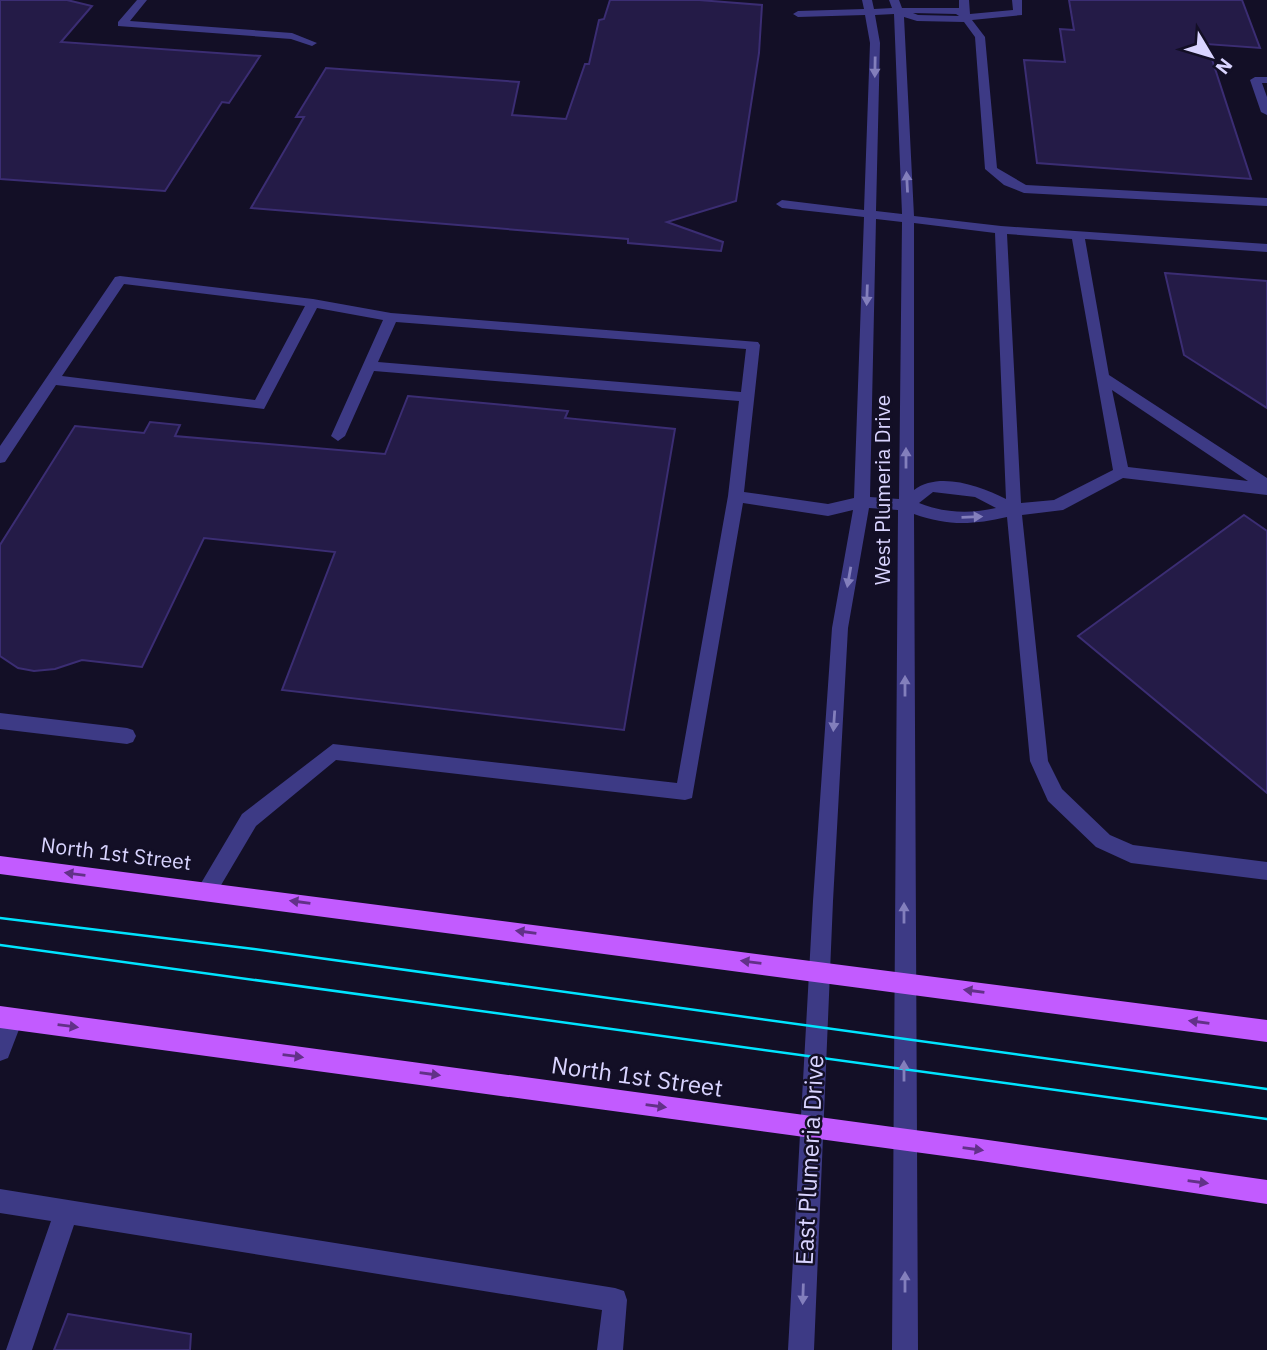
<svg xmlns="http://www.w3.org/2000/svg" width="1267" height="1350" font-family="'IBM Plex Sans',sans-serif">
<rect width="100%" height="100%" fill="#130f26"/>
<!-- building -->
<g fill="#241b47" stroke="#3b2d73" stroke-width="2">
<path d="M0 0H67L92 6 61 42 260 56 229 103 222 102 165 191 0 179Z"/>
<path d="M610 0H699L762 5 759 53 736 201 667 222 723 242 721 251 628 243V239L251 208 304 117H296L326 68 519 82 512 115 566 119 585 64H589L599 20 604 19Z"/>
<path d="M1069 0H1242L1260 48 1207 44 1251 179 1037 163 1024 60 1065 62 1060 29 1074 30Z"/>
<path d="M1165 273 1267 281V408L1184 355Z"/>
<path d="M408 396 568 411 565 418 675 429 624 730 282 690 335 552 204 538 142 667 82 660 55 669 34 671 18 668 0 656V545L75 426 144 433 150 422 180 425 175 436 385 454Z"/>
<path d="M1244 515 1267 531V793L1078 636Z"/>
<path d="M68 1314 191 1334 190 1350H54Z"/>
</g>
<g fill="none" stroke-linecap="round" stroke-linejoin="round">
<!-- minor -->
<g fill="#3d3a85" fill-rule="evenodd">
<path d="M137 0H147L130 21 292 33 317 43 312 46 291 39 118 26V22Z"/>
<path d="M862 0H872L874 9 892 8 889 0H899L902 8H959V0H969L970 14 1013 10 1012 0H1022V15L972 20 985 37 997 168 1026 185 1267 198V206L1024 193 1004 185 985 169 975 37 964 22 917 21 904 17 914 216 1001 226 1267 244V252L1085 239 1109 375 1267 478V495L1123 478 1063 510 1022 515 1048 761 1062 789 1110 835 1133 845 1267 862V880L1131 863 1096 847 1048 801 1030 761 1007 517C973 525 947 526 914 514L918 1350H892L898 510 869 508 848 628 833 901 814 1350H788L813 901 832 628 853 510 828 516 743 503 692 798 685 800 336 760 256 826 214 897 207 899 200 897 197 890 242 814 333 744 677 783 728 496 739 401 374 371 345 436 338 441 331 436 383 320 317 308 264 409 56 385 5 462 0 463V446L115 277 120 276 313 299 391 313 758 342 760 345 744 492 828 504 854 498 864 217 782 208 776 204 782 200 864 210 870 43 865 15 798 17 793 14 798 11 864 9ZM913 13 956 14 959 16 918 15ZM894 14 902 214 876 211 880 43 875 15ZM876 219 902 222 899 499 870 497ZM914 223 995 233 1006 499C980 486 939 471 914 490ZM1007 234 1072 239 1113 470 1054 500 1021 503ZM124 284 305 306 255 400 62 376ZM396 322 746 349 741 392 378 362ZM1112 390 1248 481 1128 467ZM933 492 975 497 996 508C970 514 944 513 919 503Z"/>
<path d="M1255 77H1267V83H1262L1267 97V115L1261 112 1250 80Z"/>
<path d="M0 713 127 728 133 730 136 736 133 742 127 744 0 729Z"/>
<path d="M12 1008 20 1011 23 1019 8 1058 0 1061V1022L4 1011Z"/>
<path d="M0 1189 615 1288 624 1291 627 1300 623 1350H597L602 1310 74 1225 32 1350H6L51 1221 0 1213Z"/>
</g>
<!-- major -->
<g fill="#c25bff" fill-rule="evenodd">
<path d="M0 856 1267 1020V1042L0 874Z"/>
<path d="M0 1006 981 1139 1267 1180V1204L981 1161 0 1028Z"/>
</g>
<!-- tram -->
<g stroke="#00e5ff" stroke-width="2.5">
<path d="M0 918 254 949 1267 1089"/>
<path d="M0 945 1267 1119"/>
</g>
</g>
<!-- one-way arrows -->
<defs><path id="oneway-solid" d="M-6-.8H1V-3.2L6.5 0L1 3.2V.8H-6Z" transform="scale(1.75)"/></defs>
<g fill="#837fbc">
<use href="#oneway-solid" transform="translate(875 67) rotate(91)"/>
<use href="#oneway-solid" transform="translate(907 182) rotate(-93)"/>
<use href="#oneway-solid" transform="translate(867 295) rotate(92)"/>
<use href="#oneway-solid" transform="translate(906 458) rotate(-90)"/>
<use href="#oneway-solid" transform="translate(972 517) rotate(-2)"/>
<use href="#oneway-solid" transform="translate(849 577) rotate(100)"/>
<use href="#oneway-solid" transform="translate(905 686) rotate(-90)"/>
<use href="#oneway-solid" transform="translate(834 721) rotate(94)"/>
<use href="#oneway-solid" transform="translate(904 913) rotate(-90)"/>
<use href="#oneway-solid" transform="translate(904 1071) rotate(-90)"/>
<use href="#oneway-solid" transform="translate(905 1282) rotate(-90)"/>
<use href="#oneway-solid" transform="translate(803 1294) rotate(92)"/>
</g>
<g fill="#623188">
<use href="#oneway-solid" transform="translate(75 874) rotate(-173)"/>
<use href="#oneway-solid" transform="translate(300 902) rotate(-172)"/>
<use href="#oneway-solid" transform="translate(526 932) rotate(-172)"/>
<use href="#oneway-solid" transform="translate(751 962) rotate(-173)"/>
<use href="#oneway-solid" transform="translate(974 991) rotate(-172)"/>
<use href="#oneway-solid" transform="translate(1199 1022) rotate(-172)"/>
<use href="#oneway-solid" transform="translate(68 1026) rotate(7)"/>
<use href="#oneway-solid" transform="translate(293 1056) rotate(7)"/>
<use href="#oneway-solid" transform="translate(430 1074) rotate(8)"/>
<use href="#oneway-solid" transform="translate(656 1106) rotate(8)"/>
<use href="#oneway-solid" transform="translate(973 1149) rotate(8)"/>
<use href="#oneway-solid" transform="translate(1198 1182) rotate(8)"/>
</g>
<g text-anchor="middle" stroke-width="5" stroke-linejoin="round" paint-order="stroke">
<!-- street labels -->
<g font-size="21" fill="#d9d4ff" stroke="#130f26">
<text transform="translate(883 490) rotate(-90)" y="7">West Plumeria Drive</text>
<text transform="translate(116 854) rotate(7)" y="7">North 1st Street</text>
</g>
<!-- near-street labels -->
<g font-size="24" fill="#d9d4ff" stroke="#130f26">
<text transform="translate(637 1077) rotate(8)" y="8">North 1st Street</text>
<text transform="translate(810 1160) rotate(-87)" y="8">East Plumeria Drive</text>
</g>
</g>
<!-- north arrow -->
<g transform="translate(1211 56) rotate(128)" stroke="#130f26" stroke-width="5" paint-order="stroke">
<path d="M0-5L12 26L0 18L-12 26Z" fill="#d9d4ff"/>
<text y="-10" font-size="19" font-weight="bold" text-anchor="middle" fill="#d9d4ff">N</text>
</g>
</svg>
